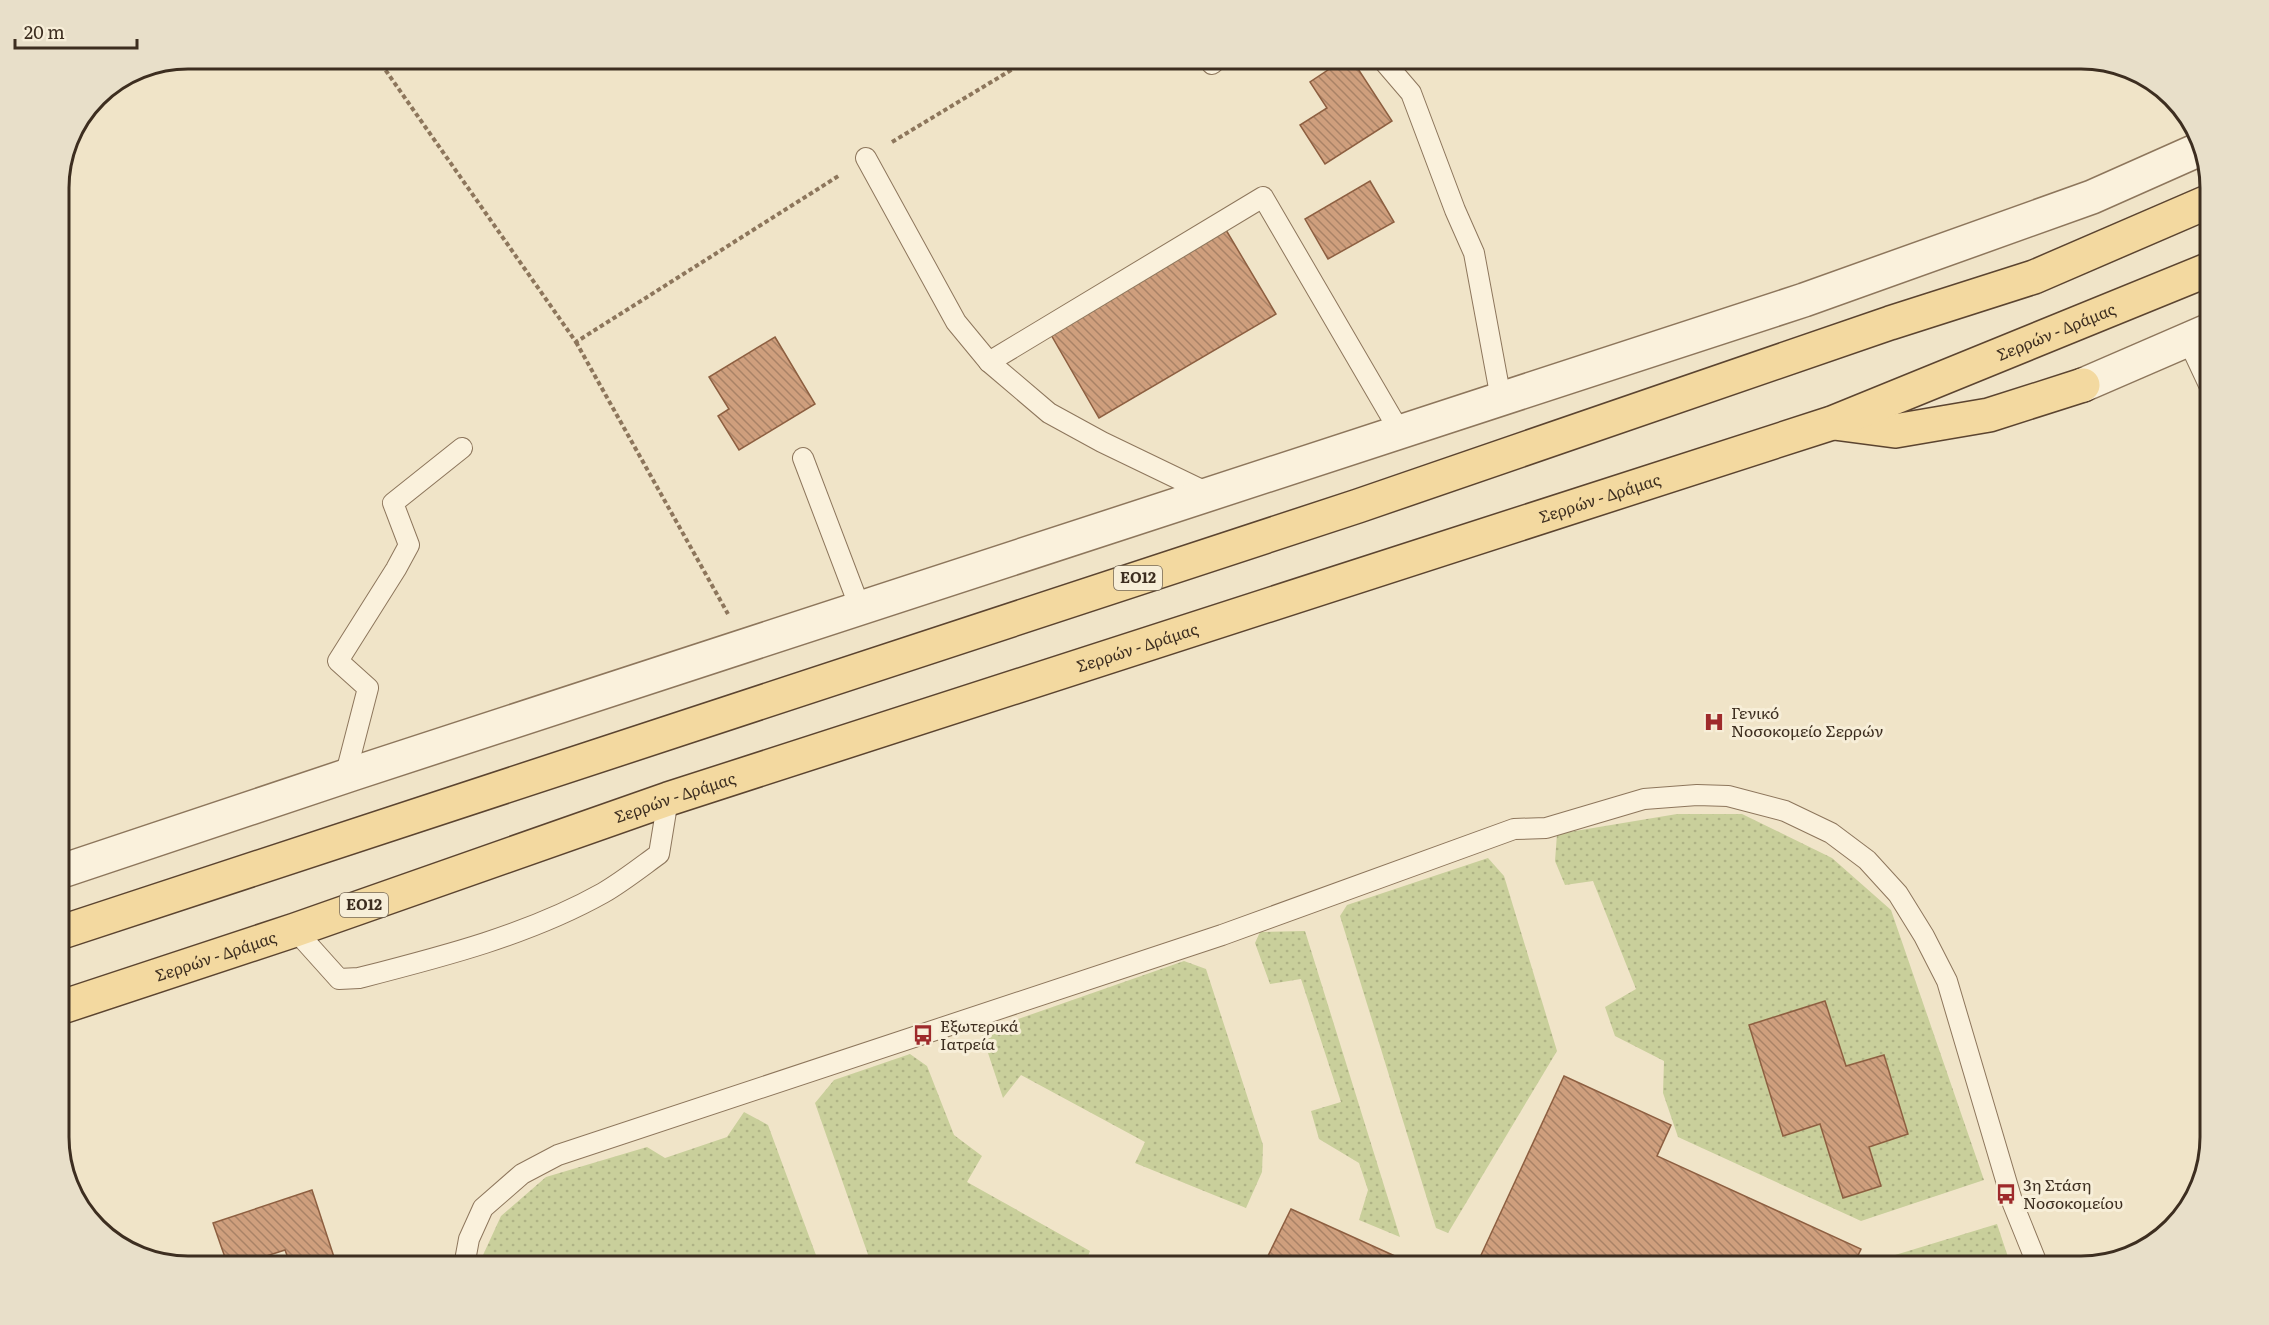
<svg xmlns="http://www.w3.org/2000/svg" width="2269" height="1325" font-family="Literata,serif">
<defs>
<pattern id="grass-dots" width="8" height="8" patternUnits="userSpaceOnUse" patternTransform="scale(1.5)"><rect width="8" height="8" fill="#c9cf9b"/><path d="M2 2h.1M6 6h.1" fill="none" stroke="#aeb285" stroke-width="1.8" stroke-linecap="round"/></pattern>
<pattern id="building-back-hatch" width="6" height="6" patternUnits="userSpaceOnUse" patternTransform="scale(1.5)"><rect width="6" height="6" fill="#cf9f7d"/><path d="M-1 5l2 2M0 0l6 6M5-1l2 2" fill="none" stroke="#a98266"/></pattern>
</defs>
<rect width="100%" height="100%" fill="#f0e4c8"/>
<!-- grass -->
<g fill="url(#grass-dots)" fill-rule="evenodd">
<path d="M1677 814H1742L1832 858 1891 910 1984 1180 1861 1221 1678 1137 1663 1093 1664 1061 1615 1036 1605 1007 1636 989 1593 881 1565 885 1555 861 1557 834ZM1825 1001 1846 1066 1884 1055 1908 1134 1869 1147 1881 1186 1843 1198 1820 1124 1783 1135 1749 1025Z"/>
<path d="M1488 858 1504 876 1557 1051 1448 1233 1436 1228 1340 916 1347 905Z"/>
<path d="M1305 931 1400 1237 1359 1220 1368 1190 1359 1163 1319 1139 1311 1111 1341 1102 1301 979 1270 984 1255 943 1260 932Z"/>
<path d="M1184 961 1206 969 1263 1145 1262 1172 1246 1208 1135 1163 1145 1142 1021 1075 1003 1098 981 1032Z"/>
<path d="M910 1054 927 1066 954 1135 982 1156 967 1182 1090 1251 1084 1266H1037L1030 1264 1028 1266H872L815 1103 834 1080Z"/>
<path d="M744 1112 768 1125 820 1266H478L501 1216 546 1177 647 1147 665 1158 727 1137Z"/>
<path d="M1997 1224 2011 1266H1878L1882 1259Z"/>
</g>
<!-- building -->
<g fill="url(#building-back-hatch)" stroke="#8d5f41" stroke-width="1.5">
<path d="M1346 58H1351L1392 121 1325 164 1300 125 1327 108 1310 82Z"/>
<path d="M1370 181 1394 222 1328 259 1305 219Z"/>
<path d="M1226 230 1276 314 1099 418 1050 333Z"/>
<path d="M775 337 815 404 739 450 718 416 729 409 709 377Z"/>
<path d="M1825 1001 1846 1066 1884 1055 1908 1134 1869 1147 1881 1186 1843 1198 1820 1124 1783 1136 1749 1025Z"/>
<path d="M1564 1076 1671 1125 1657 1156 1861 1249 1853 1266H1476Z"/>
<path d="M312 1190 335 1260 318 1266H291L285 1250 235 1266H228L213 1223Z"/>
<path d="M1291 1209 1417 1266H1263Z"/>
</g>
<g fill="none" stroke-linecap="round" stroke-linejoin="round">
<!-- service casing -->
<g stroke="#8d765c" stroke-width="22">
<g id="service">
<path d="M1381 58 1411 93 1455 210 1474 253 1501 399"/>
<path d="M1212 64 1219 58"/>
<path d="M866 158 956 322 989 362 1049 413 1102 442 1210 494"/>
<path d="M2188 340 2210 387"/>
<path d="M989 362 1263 197 1400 432"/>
<path d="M803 458 860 608"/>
<path d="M345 777 368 688 338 661 396 569 409 545 393 503 462 448"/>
<path d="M295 930 339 979 359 978C441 957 528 935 603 893 622 882 641 867 659 854L668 799"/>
<path d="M464 1266 469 1239 483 1208 522 1174 558 1155 1222 935 1514 829 1546 828 1644 799 1697 795 1728 796 1785 811 1831 833 1867 860 1898 894 1924 936 1947 981 2013 1204 2038 1266"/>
</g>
</g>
<!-- minor casing -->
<g stroke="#8d765c" stroke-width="36">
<g id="minor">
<path d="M2083 385 2210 330"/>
<path d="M59 872 355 773 1804 300 2092 197 2200 149"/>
</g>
</g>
<!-- primary casing -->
<g stroke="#5b4430" stroke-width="36">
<g id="primary">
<path d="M1834 423 1895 431 1989 415 2083 385"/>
<path d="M59 933 1358 506 1890 323 2034 277 2210 201"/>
<path id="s1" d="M59 1008 295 930 668 799 1832 423 2210 269"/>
</g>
</g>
<!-- path -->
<g stroke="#8d765c" stroke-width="4" stroke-dasharray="4.5 3" stroke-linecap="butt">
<path d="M377 58 576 342 840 175"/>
<path d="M892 142 1031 58"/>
<path d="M576 342 728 614"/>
</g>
<!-- service -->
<use href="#service" stroke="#faf1dc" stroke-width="20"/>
<!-- minor -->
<use href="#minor" stroke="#faf1dc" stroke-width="33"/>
<!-- primary -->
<use href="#primary" stroke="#f3d9a0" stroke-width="33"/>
</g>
<!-- icons -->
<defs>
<g id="hospital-bare" transform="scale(1.62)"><path d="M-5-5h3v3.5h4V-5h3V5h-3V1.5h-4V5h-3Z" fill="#9e2a2b" stroke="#f7eed8" stroke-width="2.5" paint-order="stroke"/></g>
<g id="bus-bare" transform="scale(1.62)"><path d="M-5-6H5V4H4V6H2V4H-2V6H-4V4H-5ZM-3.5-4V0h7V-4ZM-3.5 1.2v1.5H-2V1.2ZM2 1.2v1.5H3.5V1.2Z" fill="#9e2a2b" stroke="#f7eed8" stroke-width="2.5" paint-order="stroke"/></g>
</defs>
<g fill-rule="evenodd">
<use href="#hospital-bare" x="1714" y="722"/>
<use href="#bus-bare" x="923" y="1035"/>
<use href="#bus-bare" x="2006" y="1194"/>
</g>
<g text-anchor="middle" stroke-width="6" stroke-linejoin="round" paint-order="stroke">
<!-- shield labels -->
<g fill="#f7eed8" stroke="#756857" stroke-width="1.5">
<rect x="1114" y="566" width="48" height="24" rx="4.5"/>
<rect x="340" y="893" width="48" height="24" rx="4.5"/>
</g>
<g font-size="15" font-weight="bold" fill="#3d2e20">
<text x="1138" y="583">ΕΟ12</text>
<text x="364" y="910">ΕΟ12</text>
</g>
<!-- street labels -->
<g font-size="16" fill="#3d2e20" stroke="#f7eed8">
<text dy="6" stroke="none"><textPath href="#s1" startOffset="2109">Σερρών - Δράμας</textPath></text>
<text dy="6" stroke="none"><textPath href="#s1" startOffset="1623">Σερρών - Δράμας</textPath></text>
<text dy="6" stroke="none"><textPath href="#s1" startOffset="1137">Σερρών - Δράμας</textPath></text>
<text dy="6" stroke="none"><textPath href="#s1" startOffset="651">Σερρών - Δράμας</textPath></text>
<text dy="6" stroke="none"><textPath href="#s1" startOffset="165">Σερρών - Δράμας</textPath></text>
</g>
<!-- poi labels -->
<g font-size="16" fill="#3d2e20" stroke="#f7eed8" text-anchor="start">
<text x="1731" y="719">Γενικό<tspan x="1731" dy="18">Νοσοκομείο Σερρών</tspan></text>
<text x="940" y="1032">Εξωτερικά<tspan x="940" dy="18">Ιατρεία</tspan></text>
<text x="2023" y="1191">3η Στάση<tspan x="2023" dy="18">Νοσοκομείου</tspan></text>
</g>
</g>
<!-- crop -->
<path d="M0 0H2269V1325H0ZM188 69H2081A119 119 0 0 1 2200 188V1137A119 119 0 0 1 2081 1256H188A119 119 0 0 1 69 1137V188A119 119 0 0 1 188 69Z" fill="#e8dfc9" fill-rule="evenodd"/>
<path fill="none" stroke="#3d2e20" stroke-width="3" d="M188 69H2081A119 119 0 0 1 2200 188V1137A119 119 0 0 1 2081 1256H188A119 119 0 0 1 69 1137V188A119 119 0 0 1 188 69Z"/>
<!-- scale -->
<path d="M15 39v9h122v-9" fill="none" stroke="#3d2e20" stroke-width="3"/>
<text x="24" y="39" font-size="18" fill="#3d2e20" stroke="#f7eed8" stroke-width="4.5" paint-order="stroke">20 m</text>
</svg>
